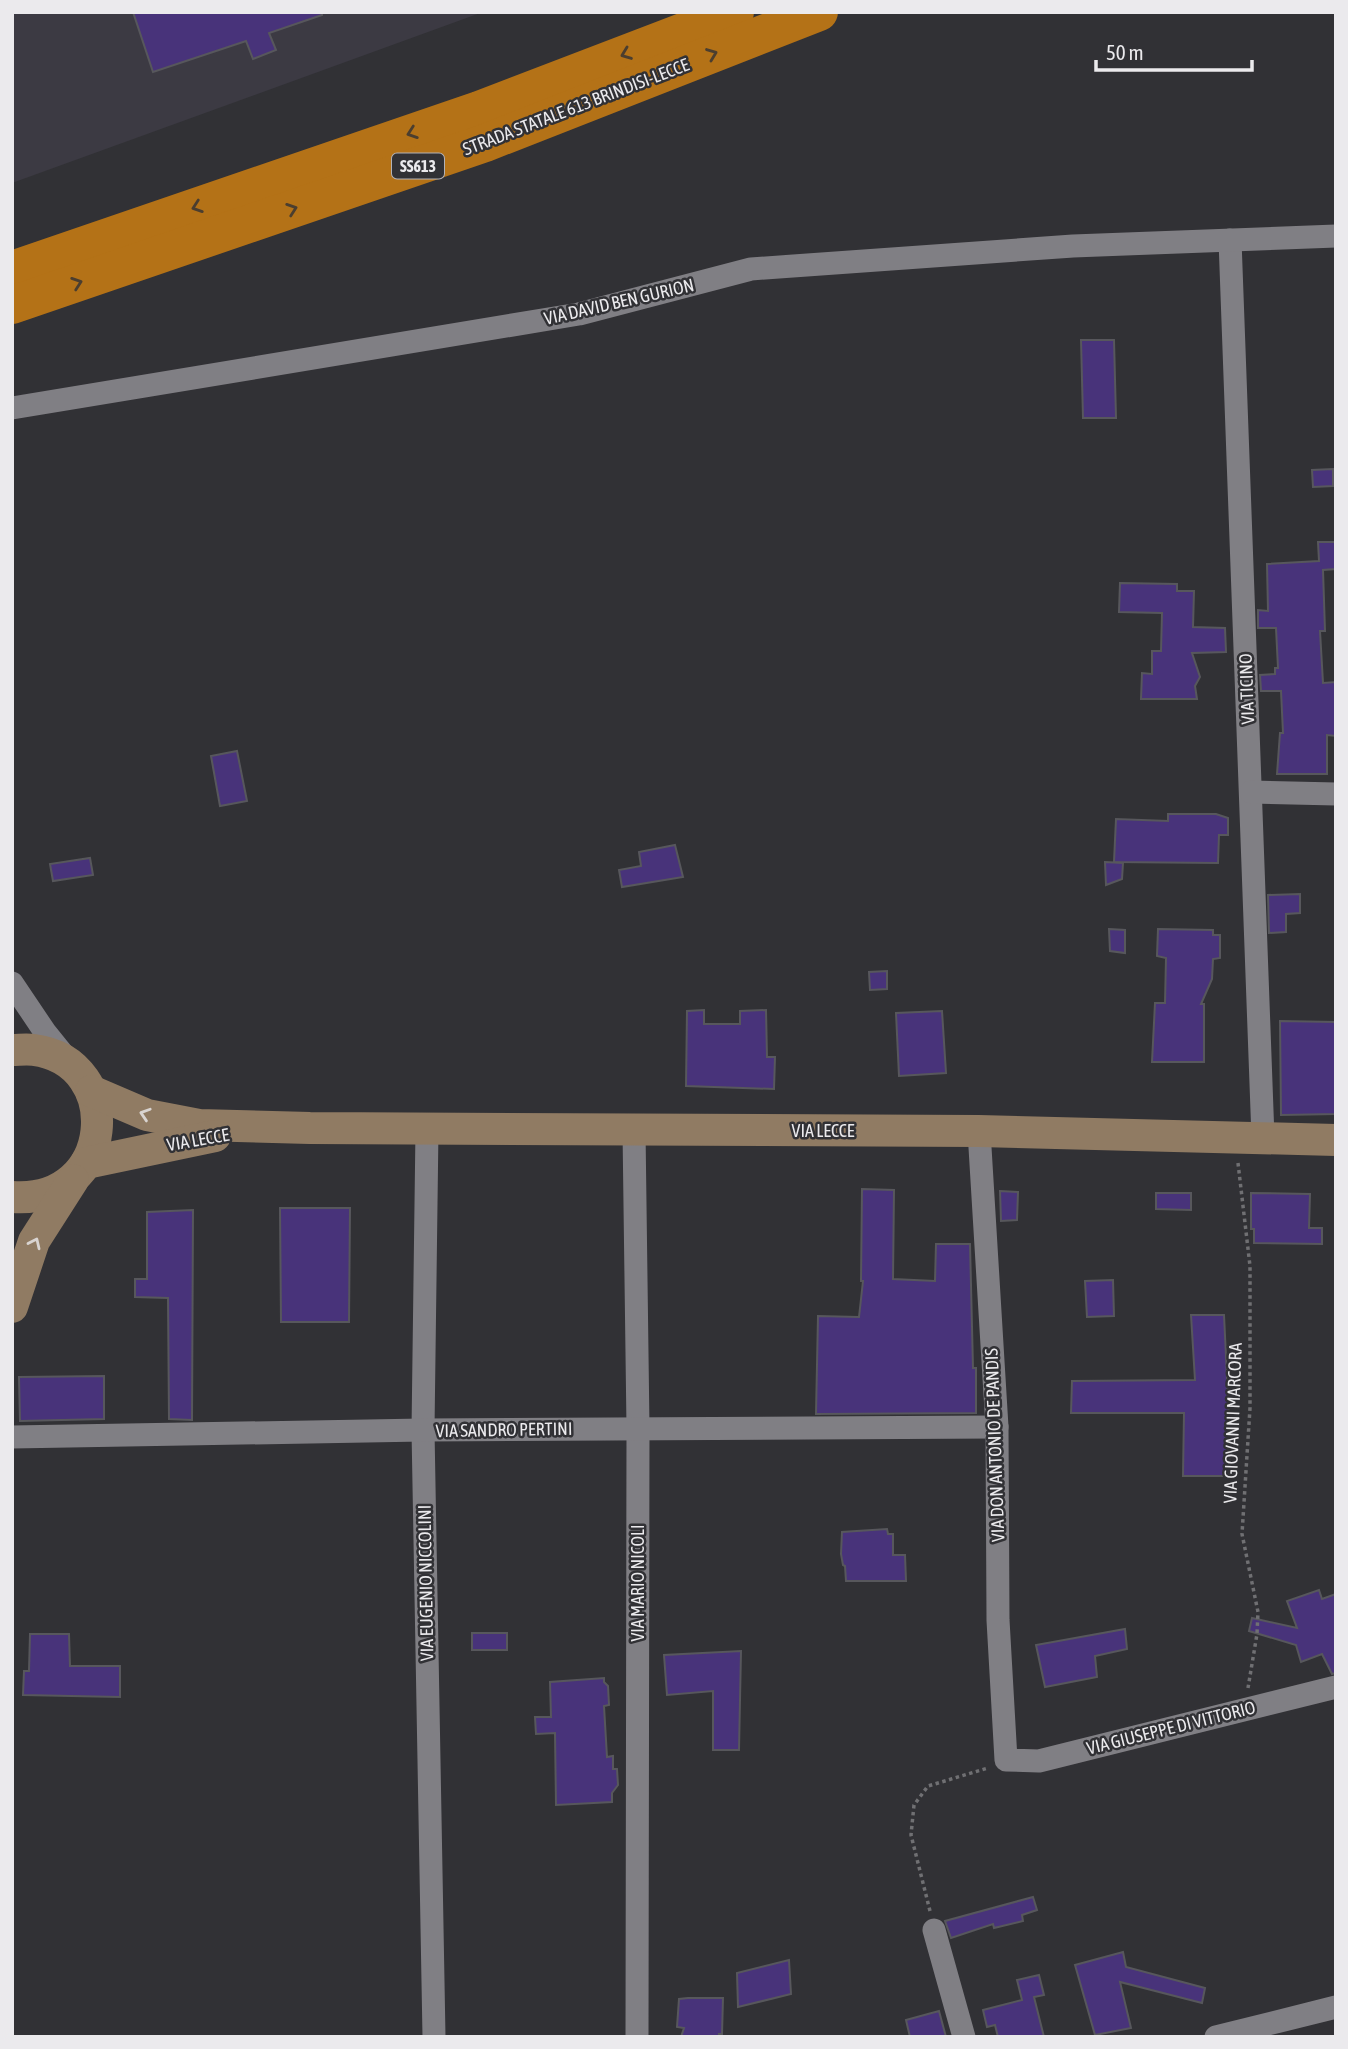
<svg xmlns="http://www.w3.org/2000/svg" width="1348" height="2049" font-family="'Asap Condensed',sans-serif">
<rect width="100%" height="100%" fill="#313135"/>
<!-- built -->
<path fill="#3c3a43" d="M12 12H483L12 183Z"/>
<!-- building -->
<g fill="#48337a" stroke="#57575c" stroke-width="2">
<path d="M133 12H322V15L269 33 276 50 253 59 246 41 153 72Z"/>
<path d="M1081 340H1114L1116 418H1083Z"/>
<path d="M1333 469V486L1313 487 1312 470Z"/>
<path d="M1318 542H1336V569L1323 570 1325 631H1320L1323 683 1336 682V736L1327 735V774H1277L1280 733H1283L1281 691H1261L1260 675 1275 674V668H1278L1276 628H1258V610L1268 611 1267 564 1319 561Z"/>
<path d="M1120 583 1177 584V591H1194L1193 627 1225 628 1226 652 1192 653 1200 677 1195 686 1197 699H1141L1142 673 1152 674V651H1161L1162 613 1119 612Z"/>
<path d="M237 751 247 801 220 806 211 756Z"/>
<path d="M1168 814H1216L1228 818V835H1219L1218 863 1114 862 1116 819 1168 821Z"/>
<path d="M675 845 683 877 622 887 619 870 641 866 639 852Z"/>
<path d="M90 858 93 875 53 881 50 864Z"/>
<path d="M1105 862 1123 863 1122 879 1106 885Z"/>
<path d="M1300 894V913L1286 914V932L1269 933 1268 895Z"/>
<path d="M1109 929 1125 930V953L1110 951Z"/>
<path d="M1158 929 1213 930V935H1220V958L1213 959 1212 979 1201 1004H1204V1062H1152L1155 1003H1165L1166 958 1157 956Z"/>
<path d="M887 971V989L870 990 869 972Z"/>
<path d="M704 1010V1024H740V1011L766 1010 767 1057H775L774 1089 686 1086 687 1011Z"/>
<path d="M942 1011 946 1073 899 1076 896 1013Z"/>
<path d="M1280 1021 1336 1022V1114L1281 1115Z"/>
<path d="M862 1189 894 1190 893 1279 935 1281 936 1244H970L973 1368H976V1413L816 1414 818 1316 859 1317 863 1281H861Z"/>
<path d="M1000 1191 1018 1192 1017 1220 1001 1221Z"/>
<path d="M1156 1193H1191V1210L1156 1209Z"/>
<path d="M1251 1193 1310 1194 1309 1228H1322V1244L1254 1243V1229H1251Z"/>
<path d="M280 1208H350L349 1322H281Z"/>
<path d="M193 1210 192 1420 169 1419 168 1298 135 1297V1279H147V1212Z"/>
<path d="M1113 1280 1114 1316 1087 1317 1085 1281Z"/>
<path d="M1191 1315H1224L1230 1439 1229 1476H1183L1184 1413H1071L1072 1381 1195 1380Z"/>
<path d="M104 1376V1419L20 1421 19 1377Z"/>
<path d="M887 1529 888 1534H893V1555H905L906 1581H846L845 1566 843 1565 841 1554 842 1532Z"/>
<path d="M1319 1590 1322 1599 1336 1594V1673L1332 1674 1322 1654 1301 1662 1296 1645 1249 1631 1252 1618 1297 1628 1287 1601Z"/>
<path d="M1125 1629 1127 1649 1095 1656 1097 1677 1045 1687 1036 1645Z"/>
<rect x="472" y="1633" width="35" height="17"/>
<path d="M30 1634H69L70 1666H120V1697L23 1695 24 1671H29Z"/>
<path d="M741 1651 739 1750H713V1691L667 1695 664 1655Z"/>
<path d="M604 1678V1682L608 1686 609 1705 604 1706 607 1757 613 1756V1769H617L618 1785 612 1793V1802L556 1805 555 1733 536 1734 535 1717H551L550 1682Z"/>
<path d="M1033 1897 1037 1910 1022 1915 1023 1921 994 1928 993 1924 951 1938 945 1921Z"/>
<path d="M1123 1952 1126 1967 1205 1988 1202 2003 1120 1982 1131 2028 1095 2035 1075 1965Z"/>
<path d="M789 1960 791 1994 738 2007 737 1973Z"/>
<path d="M1039 1975 1044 1995 1034 1997 1044 2037H998L995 2025 987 2027 983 2010 1022 2000 1017 1980Z"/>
<path d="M688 1998H723L722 2034H719V2037H681L684 2028 677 2027 679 1999Z"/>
<path d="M939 2011 946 2037H910L906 2020Z"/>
</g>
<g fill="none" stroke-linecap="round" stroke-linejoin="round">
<!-- path -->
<g stroke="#707073" stroke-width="3.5" stroke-dasharray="3.5 3.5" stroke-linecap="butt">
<path d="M1238 1163 1250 1266V1408L1242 1534 1258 1612 1257 1634 1248 1688"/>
<path d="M930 1911 911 1835 914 1805 928 1786 988 1768"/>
</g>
<!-- street -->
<g stroke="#807f84" stroke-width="23">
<path d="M1230 240 1263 1138"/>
<path d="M12 408 579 314 751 269 1073 246 1336 236"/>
<path d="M1251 792 1336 794"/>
<path d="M12 983 45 1032 70 1063"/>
<path d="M427 1129 423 1430 434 2037"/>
<path d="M634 1130 638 1428 637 2037"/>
<path d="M979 1131 997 1427 998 1620 1006 1760 1039 1761 1336 1687"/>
<path d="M12 1437 423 1430 997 1427"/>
<path d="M934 1930 964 2037"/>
<path d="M1216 2037 1336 2007"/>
</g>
<!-- secondary -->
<g stroke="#907b63" stroke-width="32">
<path d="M12 1050C19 1050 27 1049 34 1050 126 1062 116 1205 12 1197"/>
<path d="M91 1091 147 1115 199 1125 310 1128 979 1131 1336 1140"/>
<path d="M86 1163 215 1136"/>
<path d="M12 1307 34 1241 73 1180"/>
</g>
<!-- highway -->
<g stroke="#b47217" stroke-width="38">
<path d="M12 270 479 110 735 12"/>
<path d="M12 305 485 143 819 12"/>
</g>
</g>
<!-- one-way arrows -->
<defs><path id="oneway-chevron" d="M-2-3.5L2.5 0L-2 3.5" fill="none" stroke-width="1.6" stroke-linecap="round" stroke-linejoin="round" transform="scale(1.75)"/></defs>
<g stroke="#4b3e2f">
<use href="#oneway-chevron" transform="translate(626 54) rotate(159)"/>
<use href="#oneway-chevron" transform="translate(712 54) rotate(-21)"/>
<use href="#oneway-chevron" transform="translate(412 133) rotate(161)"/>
<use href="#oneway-chevron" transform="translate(197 207) rotate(161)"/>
<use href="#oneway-chevron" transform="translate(292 209) rotate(-19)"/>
<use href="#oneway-chevron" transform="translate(77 283) rotate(-19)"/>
</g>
<g stroke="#d9d4d1">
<use href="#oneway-chevron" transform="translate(145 1114) rotate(-162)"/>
<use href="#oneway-chevron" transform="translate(35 1243) rotate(-65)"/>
</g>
<g text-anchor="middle" stroke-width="5" stroke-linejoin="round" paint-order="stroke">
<!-- shield labels -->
<rect fill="#313135" stroke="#b3b2b6" stroke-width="2" x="392" y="153.5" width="52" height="25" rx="5"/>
<g font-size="16" font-weight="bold" fill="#ebeaed">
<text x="418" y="172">SS613</text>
</g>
<!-- street labels -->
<g font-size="18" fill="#ebeaed" stroke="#313135">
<text transform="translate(576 107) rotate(-21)" y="6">STRADA STATALE 613 BRINDISI-LECCE</text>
<text transform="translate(619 302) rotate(-13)" y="6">VIA DAVID BEN GURION</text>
<text transform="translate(1247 689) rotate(-92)" y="6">VIA TICINO</text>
<text x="823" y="1137">VIA LECCE</text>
<text transform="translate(198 1140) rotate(-10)" y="6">VIA LECCE</text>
<text transform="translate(1233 1423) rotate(-88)" y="6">VIA GIOVANNI MARCORA</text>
<text transform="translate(504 1430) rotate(-1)" y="6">VIA SANDRO PERTINI</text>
<text transform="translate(995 1445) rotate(-92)" y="6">VIA DON ANTONIO DE PANDIS</text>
<text transform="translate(426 1583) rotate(-91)" y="6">VIA EUGENIO NICCOLINI</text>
<text transform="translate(638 1583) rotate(-90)" y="6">VIA MARIO NICOLI</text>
<text transform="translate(1171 1728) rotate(-14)" y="6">VIA GIUSEPPE DI VITTORIO</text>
</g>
</g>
<!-- border -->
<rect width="1348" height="2049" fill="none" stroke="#ebeaed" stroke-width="28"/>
<!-- scale -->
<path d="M1096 60v10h156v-10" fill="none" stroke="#ebeaed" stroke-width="3.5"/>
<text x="1106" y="60" font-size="21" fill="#ebeaed" stroke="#313135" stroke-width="5" paint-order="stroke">50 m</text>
</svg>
